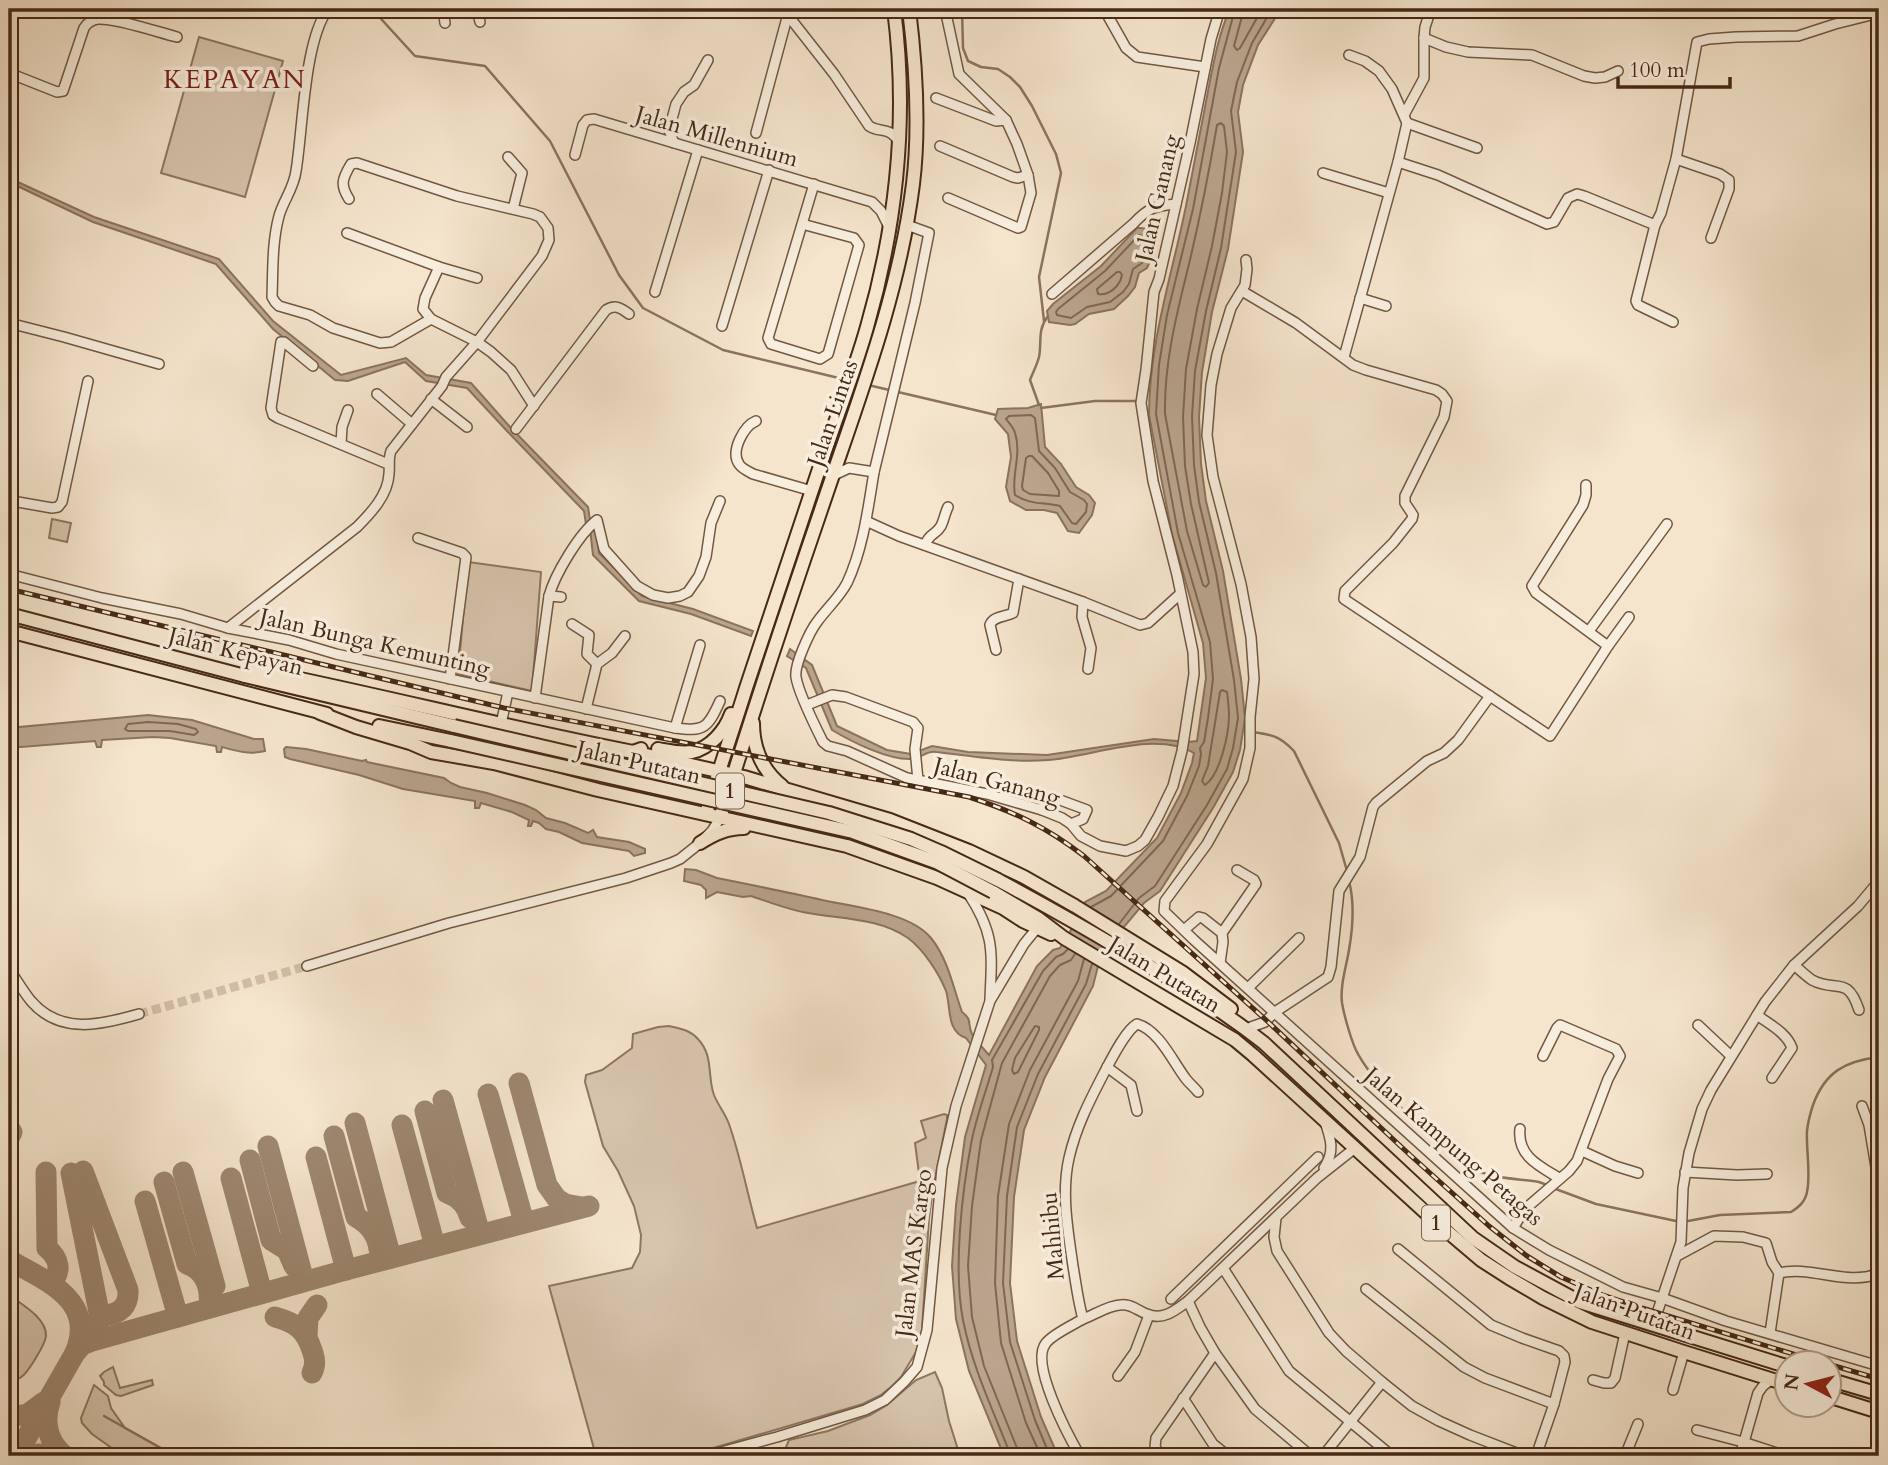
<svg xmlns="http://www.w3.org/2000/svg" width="1888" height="1465" font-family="Cardo,serif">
<rect width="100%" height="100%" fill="#f5e5cd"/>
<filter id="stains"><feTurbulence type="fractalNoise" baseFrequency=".00286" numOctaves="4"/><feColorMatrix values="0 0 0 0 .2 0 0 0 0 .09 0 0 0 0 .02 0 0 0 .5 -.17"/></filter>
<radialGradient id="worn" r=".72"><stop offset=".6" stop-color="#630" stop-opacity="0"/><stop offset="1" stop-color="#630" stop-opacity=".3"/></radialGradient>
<!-- green -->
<g fill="#d7c5ae" stroke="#8e7761" stroke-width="2">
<path d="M199 37 283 61 245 197 161 173Z"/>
<path d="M52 519 71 523 67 542 49 538Z"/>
<path d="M468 562 541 572 532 691 458 674Z"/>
<path d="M669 1026C679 1028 690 1030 698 1039 714 1056 707 1076 714 1095 718 1105 725 1113 729 1124 741 1158 747 1193 757 1228L920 1181 915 1143 926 1138 921 1121 944 1114 947 1115V1119L933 1189 929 1218 922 1330 916 1352 901 1377 892 1386 881 1395 863 1404 686 1456H596L549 1286 632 1268 640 1252 641 1235 634 1206 618 1171 603 1146 585 1082 586 1075 602 1070 632 1048 633 1034 658 1027Z"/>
<path d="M9 1295C21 1304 47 1318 46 1336 45 1344 38 1354 34 1361 27 1372 22 1380 9 1382Z"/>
<path d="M113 1367 120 1388 152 1380 153 1385 121 1396 116 1395 104 1385V1382L100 1376 104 1372Z"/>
<path d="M935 1372 942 1388 949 1421 960 1456H788L786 1447 789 1440 828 1431 870 1415 887 1405 916 1380Z"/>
<path d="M94 1385 108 1396 111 1408 125 1428 175 1456H123L92 1434 82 1423 81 1418Z"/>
</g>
<!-- water -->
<g fill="#baa58e" stroke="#8c735d" stroke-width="2">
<path d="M1230 9H1281L1258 45 1243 85 1238 112 1243 152 1228 249 1212 312 1202 372 1199 417 1201 464 1206 501 1223 571 1241 679 1245 718 1240 750 1233 772 1213 808 1160 891 1144 903 1107 947 1099 962 1093 986 1045 1077 1024 1130 1014 1197 1010 1283 1017 1341 1041 1417 1058 1456H1004L969 1371 956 1319 952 1266 956 1205 965 1137 986 1065 966 1038C946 1032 951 1006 946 991 939 973 923 949 908 938 880 918 841 919 808 913 789 910 769 902 751 896L743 897 717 892 706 898V890L701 885 684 881 685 869 696 870 717 878C752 885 787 892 822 900 853 907 910 912 931 938 948 959 953 987 962 1012 973 1020 967 1024 972 1034 976 1041 983 1048 989 1055L1037 966 1053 950 1060 948 1074 925 1085 902 1106 891 1157 838 1181 793 1192 763 1194 753C1155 730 1091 757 1048 760 1011 763 973 756 936 752 927 750 920 759 911 759 888 760 852 742 832 730L806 668 787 656 790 649 812 665 837 726 887 750 911 754 932 746 968 752 1047 755 1154 739 1188 742 1197 741 1206 678 1203 643 1172 534 1149 415C1149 343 1172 275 1186 206 1194 166 1201 126 1209 86 1214 60 1219 33 1230 9Z"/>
<path d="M9 178 94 217 219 259 273 321 341 375 406 358 426 375 471 383 510 427 588 507 590 520 596 526 599 553 642 596 693 609 753 631 751 636 691 614 639 601 593 555 590 529 586 524 584 511 507 431 467 388 426 381 405 362 348 381 335 380 273 329 216 264 93 222 9 182Z"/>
<path d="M1137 228C1149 227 1154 233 1157 245L1147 268 1139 273 1135 287 1128 296 1114 309 1089 314 1075 324 1070 325 1049 322 1047 311 1053 304 1101 266Z"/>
<path d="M1041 404 1045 447 1061 464 1076 487 1089 495 1095 503 1092 515 1079 533 1068 531 1057 513 1044 510H1026L1010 501 1006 487 1011 457 1008 434 995 419 998 409 1028 408Z"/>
<path d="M148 715 192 720 254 739H263L265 751C249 755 236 751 222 747L221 752H217L216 746 170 738 153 737 102 740 101 747H97L95 741 9 748V728Z"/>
<path d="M286 747 306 749 362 761 366 760 367 762 444 778 451 783 460 787 487 793 525 805 536 810 546 818 565 823 588 833 593 830 597 837 629 842 645 849V853L634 856 629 851 582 843 559 832 546 829 539 823 533 821 531 826H528L529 820 512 812 481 803 479 808H475V801L403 789 359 775 290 759 285 757 284 749Z"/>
</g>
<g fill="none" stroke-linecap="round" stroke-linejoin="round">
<!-- shore -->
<g stroke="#806751" stroke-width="2">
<path d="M1244 9 1234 46 1237 50 1240 48 1262 9"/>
<path d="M1221 123 1224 126 1227 152 1222 193 1212 246 1197 309 1186 369 1183 417 1185 466 1191 504 1209 583 1206 587 1203 585 1187 531 1165 414C1164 362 1177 313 1189 264 1200 218 1209 172 1217 125Z"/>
<path d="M1139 235 1147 237 1150 246 1142 263 1133 269 1129 284 1123 292 1110 302 1087 307 1071 318 1057 315 1056 312 1058 309 1105 271Z"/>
<path d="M1117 272H1120L1122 275C1120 286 1109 296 1098 294L1097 289Z"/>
<path d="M1031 415 1035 418 1039 451 1055 468 1070 492 1084 500 1087 504 1086 512 1076 524 1072 523 1060 506C1043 502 1030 505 1015 495 1011 476 1022 454 1015 433 1014 428 1009 423 1006 419L1009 416Z"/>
<path d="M1029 456H1032L1048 473 1059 491V496L1030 494 1023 490 1022 486 1026 458Z"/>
<path d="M1222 690 1227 692C1228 700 1229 708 1229 715 1229 734 1220 775 1205 785L1202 781 1208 766 1220 692Z"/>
<path d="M148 722 178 724 196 729 198 732 194 735 170 731H128L125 729 128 724Z"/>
<path d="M1091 907 1111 896 1163 841 1187 796 1199 766 1201 754 1200 748 1204 742 1208 718 1213 679 1210 642 1178 533 1156 414 1159 365 1167 315 1193 209 1219 68 1235 9"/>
<path d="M1119 924 1139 898 1155 886 1207 805 1227 769 1233 748 1238 718 1234 680 1216 573 1199 502 1194 465 1192 416 1195 371 1206 311 1221 248 1236 152 1231 111 1237 82 1252 43 1272 9"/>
<path d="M1035 1026 1039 1027V1030L1018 1072 1014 1074 1012 1070 1015 1058Z"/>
<path d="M1010 1456 1009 1451C992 1408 972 1366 963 1320 953 1269 962 1191 972 1139 977 1115 986 1091 993 1067L992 1060 1043 971 1056 957 1063 954 1068 949"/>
<path d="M1019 1456 1017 1448 984 1366 972 1317 968 1266 972 1206 981 1140 1002 1063 1050 976 1060 965 1071 960 1075 954"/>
<path d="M1041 1456 1026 1423 1001 1343 995 1283 998 1196 1009 1124 1030 1070 1078 981 1084 959"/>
<path d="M1050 1456 1035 1420 1010 1342 1003 1283 1007 1196 1017 1127 1038 1074 1086 984 1092 964"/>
</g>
<!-- stream -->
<g stroke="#8c735d" stroke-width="2.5">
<path d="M372 9 415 56 485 66 550 141 619 275 643 308 723 350 847 380"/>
<path d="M962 9 963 48 968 61 981 67 998 69 1010 77 1020 87 1032 106 1056 154 1061 173 1039 277 1044 321"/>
<path d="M868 385 996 415"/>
<path d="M1039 405 1030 380C1033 372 1037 365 1039 357 1042 342 1037 330 1048 316"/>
<path d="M1041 408 1095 401H1139"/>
<path d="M1253 732C1273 735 1280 736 1294 751L1339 843 1347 871"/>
<path d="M1349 881C1355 904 1353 927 1349 950 1346 968 1340 985 1342 1003 1344 1015 1352 1044 1358 1054 1376 1087 1447 1159 1481 1172 1497 1179 1522 1179 1539 1182L1547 1185"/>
<path d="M1553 1188 1596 1204 1676 1221"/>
<path d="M1688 1221 1720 1215 1791 1212C1799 1207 1805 1202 1807 1192 1811 1173 1806 1151 1807 1131 1808 1122 1810 1114 1813 1105 1825 1072 1845 1061 1879 1057"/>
<path d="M104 1416 175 1456"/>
</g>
<!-- taxiway -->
<g stroke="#9e8770" stroke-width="21">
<path d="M519 1083 547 1185 557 1199 565 1204 582 1207"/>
<path d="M488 1094 524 1222"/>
<path d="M443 1100 480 1234"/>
<path d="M425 1111 447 1193C458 1197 467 1206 470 1218"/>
<path d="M355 1123 391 1258"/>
<path d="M402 1125 435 1246"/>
<path d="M334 1136 356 1217C369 1224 377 1234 379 1249"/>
<path d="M9 1138 12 1132"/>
<path d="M268 1146 304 1281"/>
<path d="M316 1157 346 1270"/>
<path d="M250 1160 271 1240 287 1250 294 1266"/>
<path d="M83 1171 128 1290C129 1306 120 1314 105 1315"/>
<path d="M46 1172 47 1248C59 1258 63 1272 50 1283"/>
<path d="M183 1172 215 1286"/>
<path d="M71 1173 99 1312C99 1324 98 1332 89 1342"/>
<path d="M231 1178 262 1293"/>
<path d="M164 1182 187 1264C207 1271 211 1289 209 1308"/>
<path d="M145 1201 178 1317"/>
<path d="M9 1260C46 1281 97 1300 75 1353L16 1456"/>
<path d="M275 1317C296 1323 305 1329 312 1350 315 1359 316 1364 312 1373"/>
<path d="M307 1336 308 1318 317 1305"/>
<path d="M75 1353 82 1345 89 1342 346 1270 589 1206"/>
<path d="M50 1402C43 1422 48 1443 65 1456"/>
<path d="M9 1417 28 1414 44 1402"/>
<path d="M33 1456 38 1454 59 1456"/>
</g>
<!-- minor-tunnel -->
<path stroke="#d2bfa8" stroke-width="9" stroke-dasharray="9 4.5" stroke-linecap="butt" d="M139 1014 307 966"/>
<!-- minor casing -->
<g stroke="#725842" stroke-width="12">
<g id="minor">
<path d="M312 9 325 14"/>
<path d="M328 9C304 41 303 129 296 171 294 188 283 201 279 216 272 242 273 270 272 297L275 302 279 306 310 315 333 328 380 343 391 342 431 319"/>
<path d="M443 9 445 23"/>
<path d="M477 9 480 22"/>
<path d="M783 9 834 74 869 126C881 134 888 125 899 142"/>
<path d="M945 9 959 74 1006 120 1017 144 1028 175 1031 193 1021 227 1018 228 948 198"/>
<path d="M1104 9 1126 48 1137 57 1205 67"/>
<path d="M1424 38 1446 47 1468 52 1532 55 1584 76 1595 78 1605 77 1618 71"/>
<path d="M9 73 57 92 63 91 84 28C87 23 91 20 98 19 117 18 157 32 177 37"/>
<path d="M936 98 996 121 1006 120"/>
<path d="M1404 115 1424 78V38L1425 27 1431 9"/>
<path d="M1407 123 1477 148"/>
<path d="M756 133 788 14"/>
<path d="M674 143 669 130 676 104 684 92 694 85 708 60"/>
<path d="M940 146 1013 177 1018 178 1028 175"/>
<path d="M575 155 583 125 587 120 594 119 872 202 881 211 889 227"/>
<path d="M508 157 522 173 513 209"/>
<path d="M1676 159 1720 174 1729 180V189L1711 238"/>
<path d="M1398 162 1438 175 1547 224 1554 222 1568 198 1577 194 1584 196 1655 225"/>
<path d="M1323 173 1389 193"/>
<path d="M802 224 854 238 859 245 828 354 820 359 771 344 768 338 814 184"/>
<path d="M347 233 439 267"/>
<path d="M1246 260 1247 269 1245 285 1231 308 1217 354 1211 385 1207 435 1213 477 1241 584 1251 637 1254 679 1250 717V748L1243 779 1207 844 1165 901 1164 911 1194 940 1513 1228 1549 1250 1623 1287 1662 1298 1726 1321 1879 1366"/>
<path d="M477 278 439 267 425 298 423 309 431 319 477 342 491 352 511 370 534 406"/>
<path d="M1242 291 1296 323 1353 365 1366 370 1436 390 1442 394 1447 401 1444 417 1405 496V503L1413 515 1412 519 1393 543 1345 591 1344 599 1550 736 1608 646 1629 617"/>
<path d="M655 292 698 150"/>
<path d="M1052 294 1133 224C1148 208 1154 206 1176 204"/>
<path d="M1360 298 1386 306"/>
<path d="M1673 322 1638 305 1636 301 1655 225 1661 213 1676 159 1697 42 1709 39 1736 37 1798 36 1835 24 1879 13"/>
<path d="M9 323 64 337 159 364"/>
<path d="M722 326 769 170"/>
<path d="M1344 357 1398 162 1407 123 1392 89 1379 71 1365 61 1349 55"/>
<path d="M313 366 284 342H281L271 408 273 415 278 418 388 464"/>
<path d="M377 394 412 424"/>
<path d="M431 399 467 427"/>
<path d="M756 421C744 426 730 451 739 464 742 469 748 471 753 474L812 491"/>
<path d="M516 429 606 310C615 304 621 308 629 314"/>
<path d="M341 444 342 427 348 410"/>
<path d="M874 472 915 303 929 233 907 225"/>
<path d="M832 476 849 468 874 472C868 509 863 549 847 583 839 598 827 608 817 622 810 631 794 665 796 677 798 691 816 728 823 742L828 746 847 751 907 778 987 794 1042 810 1062 818 1071 824 1081 836 1100 846 1126 851 1138 846 1145 840 1158 817 1173 786 1182 751 1194 674 1193 652 1177 575 1153 481 1141 403 1146 370 1154 292 1159 279 1190 143 1211 39 1220 9"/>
<path d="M1586 485V495L1583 505 1532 586 1536 593 1608 646"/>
<path d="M9 504 12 501 52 508 58 507 62 502 88 381"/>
<path d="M866 521 899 536 1083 602 1140 625 1148 623 1180 594"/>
<path d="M418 538 462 553 466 557 450 679"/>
<path d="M925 545C929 533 936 535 941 526 944 520 945 513 948 507"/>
<path d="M9 574 102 598 181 614 228 628 289 640 336 654 675 728C704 732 708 728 720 701"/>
<path d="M549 596 561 597"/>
<path d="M1083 602 1082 617 1091 648 1088 669"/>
<path d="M572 624 589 635 587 654 597 664"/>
<path d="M228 628 357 527C371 513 388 495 389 474 390 465 388 459 391 451L442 386 446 377 477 342 542 256 549 240 548 228 540 217 533 214 457 196 357 163 351 164C342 179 340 185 349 199"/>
<path d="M1589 631 1667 524"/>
<path d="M996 650 990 625C993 616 1005 617 1013 613L1019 579"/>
<path d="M535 698 549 596C555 574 579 534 597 520L604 549 637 586 653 595 668 598 680 596 688 592 699 576 706 557 711 523 720 501"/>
<path d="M807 705 832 695 846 697 913 722 918 728 915 749 918 780"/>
<path d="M586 709 597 664 612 653 625 636"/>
<path d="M501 724 508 692"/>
<path d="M675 728 700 645"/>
<path d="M1042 810 1046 800 1052 797 1087 810 1083 819 1071 824"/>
<path d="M968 893C995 934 992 952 990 999"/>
<path d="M1184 930 1199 917 1203 918 1222 933"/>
<path d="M1220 963 1223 942 1222 933 1256 884 1254 880 1237 870"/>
<path d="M1794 965C1800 970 1806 976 1812 980 1836 993 1847 974 1859 1010"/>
<path d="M307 966 449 923 626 878 671 863 680 859 700 843 712 831 720 818"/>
<path d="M9 969C16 979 23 991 31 1001 60 1035 101 1025 139 1014"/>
<path d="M1248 988 1299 938"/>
<path d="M1757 1015C1769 1024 1787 1033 1792 1048L1772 1078"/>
<path d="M1698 1025 1731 1056"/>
<path d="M1251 1027 1265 1022 1275 1012 1328 977 1331 967 1339 891 1360 857 1373 807 1376 803 1427 761 1444 753 1458 740 1490 696"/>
<path d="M1107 1067 1131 1085 1137 1111"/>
<path d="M1198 1092C1194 1087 1189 1083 1186 1079 1173 1062 1159 1030 1137 1024 1125 1031 1111 1060 1104 1073 1090 1100 1076 1127 1069 1158 1061 1193 1068 1231 1073 1266 1076 1284 1078 1301 1083 1319 1096 1314 1113 1303 1126 1305 1134 1306 1140 1312 1147 1314 1163 1321 1176 1310 1188 1301L1317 1178 1355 1148"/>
<path d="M1862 1106 1869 1125 1879 1185"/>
<path d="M1520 1129C1517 1156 1539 1166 1559 1178"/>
<path d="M1582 1151 1615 1166 1638 1173"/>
<path d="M1324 1168C1335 1152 1331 1139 1325 1122"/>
<path d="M1685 1172 1737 1175 1767 1174"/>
<path d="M1276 1218 1274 1237 1277 1251 1329 1333 1346 1351 1382 1382 1412 1406 1439 1421 1470 1435 1524 1456"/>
<path d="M1513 1228 1525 1209 1569 1171 1577 1161 1608 1079 1620 1056 1616 1049 1560 1025 1557 1028 1543 1056"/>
<path d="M1398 1249 1491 1325 1522 1338 1559 1351 1564 1356 1565 1362 1554 1404 1536 1456"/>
<path d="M1677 1256 1714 1236 1743 1237 1766 1243 1772 1262 1779 1273 1770 1333"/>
<path d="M1223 1268 1289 1371 1392 1456"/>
<path d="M1779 1273C1811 1265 1848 1287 1879 1273"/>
<path d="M1366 1289 1464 1367 1485 1378 1554 1404"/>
<path d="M1171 1299 1318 1157"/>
<path d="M1188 1301 1200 1327 1215 1353 1255 1409 1311 1456"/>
<path d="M1653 1325 1681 1242 1683 1188 1689 1153 1702 1109 1711 1090 1765 1002 1794 965 1858 906 1879 881"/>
<path d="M1118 1376 1135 1352 1149 1315"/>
<path d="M1593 1380 1604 1383H1611L1615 1378 1625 1333"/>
<path d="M1673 1390 1684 1352"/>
<path d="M1183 1398 1213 1444 1228 1456"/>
<path d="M1697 1430 1743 1442 1786 1456"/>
<path d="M706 1456 777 1437 865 1410 885 1400 904 1382 917 1367 927 1330 942 1168 956 1106 990 1001 1024 944 1037 928"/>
<path d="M1080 1456C1069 1437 1029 1363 1046 1343 1053 1334 1073 1325 1083 1319"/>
<path d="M1161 1456 1155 1447 1156 1438 1215 1353"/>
<path d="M1323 1456 1382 1382"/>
<path d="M1625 1456 1638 1424"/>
<path d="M1740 1456 1758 1393 1763 1386 1772 1379"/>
</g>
</g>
<!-- highway casing -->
<g stroke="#462914" stroke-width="16">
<g id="highway">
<path d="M9 614 245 676 454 726"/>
<path d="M9 631 327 714"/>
<path d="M245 676 256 672H267C389 697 510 728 633 752L641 749"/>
<path d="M320 713 356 727 410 743 431 752 494 763 598 790 847 846 937 878 1003 908 1023 921 1051 934"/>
<path d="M753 723C753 748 762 770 782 786"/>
<path d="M379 726 451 741"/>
<path d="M658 749C669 751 681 754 692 752 710 748 725 731 731 714"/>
<path d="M633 752 744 777 890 820 969 851 1024 877 1075 906 1182 972 1231 1009"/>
<path d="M706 814C718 772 733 730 746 688 771 613 796 538 821 463 836 418 854 373 867 327 897 223 908 117 894 9"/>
<path d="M720 818C752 715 786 612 821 510 857 403 899 296 913 184 920 126 916 66 909 9"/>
<path d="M700 843C714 834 727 828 744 828"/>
<path d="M998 880C1039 902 1080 925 1120 949 1170 978 1218 1007 1264 1043L1473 1238 1515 1267 1580 1302 1786 1366"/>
<path d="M993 892 1039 919 1064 938 1235 1040 1253 1055 1435 1221 1481 1260 1509 1278 1543 1298 1592 1322 1684 1352 1786 1384"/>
<path d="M1828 1379 1879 1394"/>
<path d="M1828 1396 1879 1412"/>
</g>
</g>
<!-- minor -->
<use href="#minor" stroke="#f8eede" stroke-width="9"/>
<!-- highway -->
<use href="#highway" stroke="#f5e5cd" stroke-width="12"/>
<!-- rail casing -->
<g stroke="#462914" stroke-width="5">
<g id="rail">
<path d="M9 589 504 708 969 797C1015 812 1046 827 1084 856L1266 1020 1410 1155 1489 1226 1527 1256 1561 1277 1600 1294 1642 1308 1826 1364"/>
<path d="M1828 1364 1879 1379"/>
</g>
</g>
<!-- rail -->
<use href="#rail" stroke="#f8eede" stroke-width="2.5" stroke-dasharray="8" stroke-linecap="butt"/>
<!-- highway-bridge casing -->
<g stroke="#462914" stroke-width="16" stroke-linecap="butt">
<g id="highway-bridge">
<path d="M454 726 829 813 911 839 941 852 998 880"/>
<path d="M451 741 853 832 936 862 993 892"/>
</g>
</g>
<!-- highway-bridge -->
<use href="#highway-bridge" stroke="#f5e5cd" stroke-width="12"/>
</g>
<g text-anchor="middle" stroke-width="7" stroke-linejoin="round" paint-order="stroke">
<!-- shield labels -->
<g fill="#f8eede" stroke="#7b6451" stroke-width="2">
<rect x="716" y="773.5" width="28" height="35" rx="5"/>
<rect x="1422" y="1205.5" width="28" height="35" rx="5"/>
</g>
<g font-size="21" font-weight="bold" fill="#462914">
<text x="730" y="798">1</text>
<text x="1436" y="1230">1</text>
</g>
<!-- street labels -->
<g font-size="23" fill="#462914" stroke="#f8eede">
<text transform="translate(717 136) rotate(16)" y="8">Jalan Millennium</text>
<text transform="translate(1157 198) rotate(-77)" y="8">Jalan Ganang</text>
<text transform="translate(832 413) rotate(-71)" y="8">Jalan Lintas</text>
<text transform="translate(375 642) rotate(13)" y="8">Jalan Bunga Kemunting</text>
<text transform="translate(236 651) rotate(14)" y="8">Jalan Kepayan</text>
<text transform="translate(639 762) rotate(13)" y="8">Jalan Putatan</text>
<text transform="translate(997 781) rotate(15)" y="8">Jalan Ganang</text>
<text transform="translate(1165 974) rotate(31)" y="8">Jalan Putatan</text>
<text transform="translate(1454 1146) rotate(41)" y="8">Jalan Kampung Petagas</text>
<text transform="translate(1052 1236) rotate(-95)" y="8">Mahhibu</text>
<text transform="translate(913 1253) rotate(-83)" y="8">Jalan MAS Kargo</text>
<text transform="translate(1635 1311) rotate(20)" y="8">Jalan Putatan</text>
</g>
<!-- quarter labels -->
<g font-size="26" letter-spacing="2" fill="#7a1f14" stroke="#f8eede">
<text x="235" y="88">KEPAYAN</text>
</g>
</g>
<!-- margin -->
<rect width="1888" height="1465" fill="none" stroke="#f5e5cd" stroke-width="35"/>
<rect x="10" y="10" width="1867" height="1444" fill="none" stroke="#462914" stroke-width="3.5"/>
<rect x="18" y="18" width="1853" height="1430" fill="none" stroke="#462914" stroke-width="2"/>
<!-- north arrow -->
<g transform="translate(1808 1384) rotate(277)"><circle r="33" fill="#f8eede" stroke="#b19f8d" stroke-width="2"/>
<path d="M0-5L12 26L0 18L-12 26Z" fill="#8f2418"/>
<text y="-10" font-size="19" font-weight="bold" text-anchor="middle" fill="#462914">N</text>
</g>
<!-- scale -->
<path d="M1618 77v10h112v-10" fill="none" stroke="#462914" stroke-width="3.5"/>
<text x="1629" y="77" font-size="21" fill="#462914" stroke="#f8eede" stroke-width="5" paint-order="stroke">100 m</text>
<rect width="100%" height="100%" filter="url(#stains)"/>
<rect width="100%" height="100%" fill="url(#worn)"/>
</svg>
